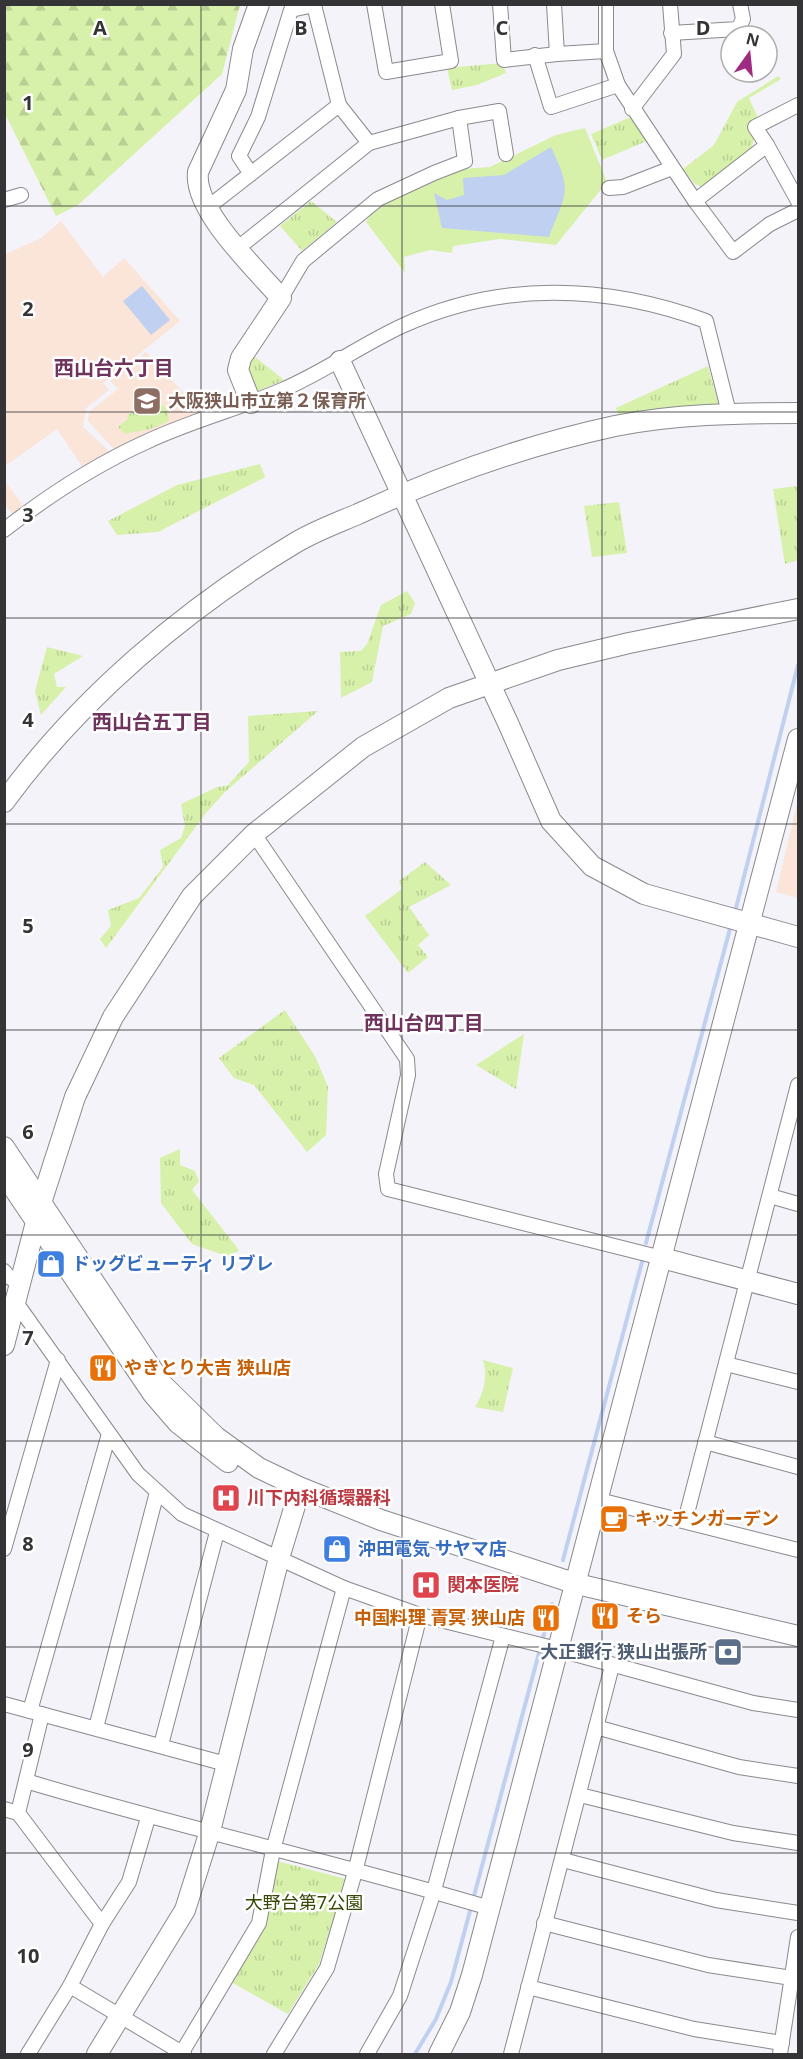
<svg xmlns="http://www.w3.org/2000/svg" width="803" height="2059" font-family="'Noto Sans','Noto Sans JP',sans-serif">
<defs>
<pattern id="forest-firs" width="22" height="20" patternUnits="userSpaceOnUse" patternTransform="scale(1.5)"><rect width="22" height="20" fill="#d7f1aa"/><path d="M5 1l3.5 6h-7zM16 11l3.5 6h-7z" fill="#b9cf93"/></pattern>
<pattern id="park-tufts" width="24" height="20" patternUnits="userSpaceOnUse" patternTransform="scale(1.5)"><rect width="24" height="20" fill="#d7f1aa"/><path d="M3 7l-1-3M5 7V3M7 7l1-3M15 17l-1-3M17 17v-4M19 17l1-3" fill="none" stroke="#b9cf93"/></pattern>
</defs>
<rect width="100%" height="100%" fill="#f3f3f9"/>
<!-- education -->
<g fill="#fbe4d8">
<path d="M61 221 103 277 124 258 180 321 103 383 109 390 86 408 83 427 110 452 86 472 57 429 5 466 4 255 41 238Z"/>
<path d="M146 352 202 413 115 450 88 421 89 412 118 389 110 381Z"/>
<path d="M4 480 28 512 13 515 5 505Z"/>
<path d="M798 800V898L776 892Z"/>
</g>
<!-- green -->
<path fill="#d7f1aa" d="M585 128 607 182 556 245 500 239 453 246 452 253 430 250 404 257 405 273 366 222 372 212 406 193 462 169 490 167 556 135Z"/>
<!-- forest -->
<path fill="url(#forest-firs)" d="M5 4H240V5L222 74 78 205 56 216 5 114Z"/>
<!-- park -->
<g fill="url(#park-tufts)">
<path d="M502 63 506 73 477 85 452 90 447 68Z"/>
<path d="M778 76 781 79 749 98 759 120 751 151 702 187 695 184 683 169 714 145 737 102Z"/>
<path d="M633 116 649 140 602 160 591 134Z"/>
<path d="M311 201 337 222 302 251 280 226Z"/>
<path d="M254 356 284 380 258 391 246 370 247 359Z"/>
<path d="M708 366 720 409 620 419 616 408Z"/>
<path d="M151 399 158 400 167 409 169 421 150 429 125 434 118 427 128 419 127 416Z"/>
<path d="M260 464 265 477 158 532 117 535 108 521 177 485Z"/>
<path d="M798 486V560L785 564 773 489Z"/>
<path d="M619 502 627 553 592 557 584 506Z"/>
<path d="M407 591 415 603 411 614 383 626 372 682 341 698 340 652 361 651 367 644 381 605Z"/>
<path d="M47 647 83 656 54 674 57 687H66L41 715 35 691Z"/>
<path d="M318 711 226 791 206 813 106 948 100 939 111 926 108 910 139 898 163 867 160 850 181 838 185 826 181 804 217 787 227 786 249 762 248 716Z"/>
<path d="M425 862 451 885 409 907 429 935 418 945 428 957 408 973 365 916 402 889 399 881Z"/>
<path d="M285 1010 316 1058 328 1087 326 1135 307 1152 254 1085 234 1078 219 1058Z"/>
<path d="M524 1034 516 1089 476 1065Z"/>
<path d="M180 1149V1165L195 1171 199 1181 192 1190 239 1250 229 1257 192 1244 161 1203 160 1158Z"/>
<path d="M483 1360 513 1368 503 1412 475 1407C484 1393 488 1376 483 1360Z"/>
<path d="M277 1861 346 1879 319 1964 288 2014 231 1982Z"/>
</g>
<!-- water -->
<g fill="#c0d0f0">
<path d="M551 147C573 193 566 192 549 237L442 228 434 193 447 200 464 195 463 178 504 175Z"/>
<path d="M142 286 170 320 151 335 123 301Z"/>
</g>
<g fill="none" stroke-linecap="round" stroke-linejoin="round">
<!-- stream -->
<g stroke="#c0d0f0" stroke-width="4">
<path d="M736 908 798 665"/>
<path d="M646 1243 731 925"/>
<path d="M563 1560 642 1262"/>
<path d="M415 2054 436 2019 451 1982 552 1604"/>
</g>
<!-- street casing -->
<g stroke="#89898f" stroke-width="16">
<g id="street">
<path d="M374 4 386 72 451 61 442 4"/>
<path d="M500 4 504 60 557 54"/>
<path d="M554 4 557 54 606 51"/>
<path d="M606 4V51L618 85 695 201 733 252 770 224 798 210"/>
<path d="M671 33 738 29 743 19 740 4"/>
<path d="M535 55 551 107 618 85"/>
<path d="M339 105 369 143"/>
<path d="M632 109 674 54 670 4"/>
<path d="M767 145 755 127 798 105"/>
<path d="M609 188 623 187 672 168"/>
<path d="M4 200 21 195"/>
<path d="M695 201 767 145 798 201"/>
<path d="M207 208 339 105 314 5 291 10 258 117 239 156 251 174"/>
<path d="M238 248 369 143 459 118"/>
<path d="M281 298 303 261 378 199 434 173 465 161 459 118 499 111 506 154"/>
<path d="M4 530C49 495 95 465 146 442 190 421 238 409 282 390 324 372 361 345 402 326 500 281 605 284 706 321L729 413"/>
<path d="M254 834 407 1059 408 1075 386 1174 388 1189 662 1258"/>
<path d="M770 1196 798 1204"/>
<path d="M4 1271 9 1277 21 1285"/>
<path d="M17 1304 138 1474 182 1514 344 1588 420 1615 545 1646 753 1703 798 1710"/>
<path d="M726 1364 798 1382"/>
<path d="M705 1442 798 1467"/>
<path d="M599 1500 798 1550"/>
<path d="M685 1521 798 1085"/>
<path d="M4 1549 58 1360"/>
<path d="M4 1704 30 1711 109 1434"/>
<path d="M30 1711 226 1764"/>
<path d="M596 1727 739 1767 798 1776"/>
<path d="M96 1728 157 1492"/>
<path d="M161 1745 217 1532"/>
<path d="M26 1781C179 1827 336 1862 490 1908"/>
<path d="M580 1795 733 1833 798 1843"/>
<path d="M4 1809 18 1813 42 1714"/>
<path d="M18 1813 102 1924 129 1882 148 1818"/>
<path d="M563 1860 716 1900 798 1913"/>
<path d="M544 1923 708 1965 798 1979"/>
<path d="M70 1986 184 2054"/>
<path d="M528 1987 694 2029 782 2043"/>
<path d="M28 2054 70 1986 102 1924"/>
<path d="M181 2054 259 1923 273 1850 344 1588"/>
<path d="M274 2054 327 1968 355 1872 420 1615"/>
<path d="M367 2054 400 1996 433 1894 503 1636"/>
<path d="M511 2054 612 1666"/>
<path d="M780 2054 798 1937"/>
</g>
</g>
<!-- secondary casing -->
<g stroke="#89898f" stroke-width="22">
<g id="secondary">
<path d="M340 361 508 723 551 821 592 866 644 894 798 937"/>
<path d="M251 403 238 370 241 358 281 298C257 270 193 210 198 172L236 90 243 49 259 4"/>
<path d="M4 802C81 697 185 609 295 543 315 531 337 523 358 514 440 476 527 445 615 426 674 414 738 413 798 413"/>
<path d="M4 1147 162 1384 216 1437 259 1468 299 1487 381 1520 577 1584 798 1636"/>
<path d="M4 1174 153 1394 178 1423 228 1462"/>
<path d="M662 1258 798 1294"/>
<path d="M4 1345 41 1203 75 1097 113 1017 192 896 254 834 363 747 449 698 558 660 629 643 798 609"/>
<path d="M97 2054 185 1910 210 1831 279 1558 297 1499"/>
<path d="M439 2054 460 2012 472 1975 798 739"/>
</g>
</g>
<!-- street -->
<use href="#street" stroke="#fff" stroke-width="14"/>
<!-- secondary -->
<use href="#secondary" stroke="#fff" stroke-width="20"/>
</g>
<!-- grid -->
<path fill="none" stroke="#343436" stroke-width="1.5" stroke-opacity="0.55" d="M201 4V2054M402 4V2054M602 4V2054M4 206H798M4 412H798M4 618H798M4 824H798M4 1030H798M4 1235H798M4 1441H798M4 1647H798M4 1853H798"/>
<!-- icons -->
<defs>
<g id="school-square" transform="scale(1.5)"><rect x="-9" y="-9" width="18" height="18" rx="4" fill="#8d6e63" stroke="#fff"/><path d="M0-5L7-2L0 1L-7-2ZM-4 1L0 2.5L4 1V4Q0 6-4 4Z" fill="#fff"/></g>
<g id="shop-square" transform="scale(1.5)"><rect x="-9" y="-9" width="18" height="18" rx="4" fill="#3f7fe0" stroke="#fff"/><path d="M-5-2.5h2.3a2.7 3.5 0 0 1 5.4 0H5L5.5 6h-11ZM-1.5-2.5h3a1.5 2.3 0 0 0-3 0Z" fill="#fff"/></g>
<g id="restaurant-square" transform="scale(1.5)"><rect x="-9" y="-9" width="18" height="18" rx="4" fill="#e8710a" stroke="#fff"/><path d="M-5-6h1v4h1v-4h1v4h1v-4h1v5L-1.5 .5V6h-2V.5L-5-1ZM5-6V6H3V1.5H1.5Q1.5-4 5-6Z" fill="#fff"/></g>
<g id="hospital-square" transform="scale(1.5)"><rect x="-9" y="-9" width="18" height="18" rx="4" fill="#e0444e" stroke="#fff"/><path d="M-5-5h3v3.5h4V-5h3V5h-3V1.5h-4V5h-3Z" fill="#fff"/></g>
<g id="cafe-square" transform="scale(1.5)"><rect x="-9" y="-9" width="18" height="18" rx="4" fill="#e8710a" stroke="#fff"/><path d="M-5.5-4.5H6V0H3Q3 3.5 0 3.5H-2.5Q-5.5 3.5-5.5 0ZM3-3.2v2h1.7v-2ZM-6 4.5H4V6H-6Z" fill="#fff"/></g>
<g id="bank-square" transform="scale(1.5)"><rect x="-9" y="-9" width="18" height="18" rx="4" fill="#5c6f8a" stroke="#fff"/><path d="M-6-4H6V4H-6ZM0-2.3a2.3 2.3 0 1 0 0 4.6a2.3 2.3 0 1 0 0-4.6Z" fill="#fff"/></g>
</defs>
<g fill-rule="evenodd">
<use href="#school-square" x="147" y="401"/>
<use href="#shop-square" x="51" y="1264"/>
<use href="#restaurant-square" x="103" y="1368"/>
<use href="#hospital-square" x="226" y="1498"/>
<use href="#cafe-square" x="614" y="1519"/>
<use href="#shop-square" x="337" y="1549"/>
<use href="#hospital-square" x="426" y="1585"/>
<use href="#restaurant-square" x="605" y="1616"/>
<use href="#restaurant-square" x="546" y="1618"/>
<use href="#bank-square" x="728" y="1652"/>
</g>
<g text-anchor="middle" stroke-width="5" stroke-linejoin="round" paint-order="stroke">
<!-- education labels -->
<g font-size="18" font-weight="bold" fill="#785e54" stroke="#fff" text-anchor="start">
<text x="168" y="407">大阪狭山市立第２保育所</text>
</g>
<!-- shop labels -->
<g font-size="18" font-weight="bold" fill="#366cbe" stroke="#fff" text-anchor="start">
<text x="72" y="1270">ドッグビューティ リブレ</text>
<text x="358" y="1555">沖田電気 サヤマ店</text>
</g>
<!-- food labels -->
<g font-size="18" font-weight="bold" fill="#c56008" stroke="#fff" text-anchor="start">
<text x="124" y="1374">やきとり大吉 狭山店</text>
<text x="635" y="1525">キッチンガーデン</text>
<text x="626" y="1622">そら</text>
<text x="525" y="1624" text-anchor="end">中国料理 青冥 狭山店</text>
</g>
<!-- health labels -->
<g font-size="18" font-weight="bold" fill="#be3a42" stroke="#fff" text-anchor="start">
<text x="247" y="1504">川下内科循環器科</text>
<text x="447" y="1591">関本医院</text>
</g>
<!-- service labels -->
<g font-size="18" font-weight="bold" fill="#4e5e75" stroke="#fff" text-anchor="end">
<text x="707" y="1658">大正銀行 狭山出張所</text>
</g>
<!-- park labels -->
<g font-size="18" fill="#364806" stroke="#fff">
<text x="304" y="1909">大野台第7公園</text>
</g>
<!-- neighbourhood labels -->
<g font-size="20" font-weight="bold" fill="#6f345d" stroke="#fff">
<text x="114" y="375">西山台六丁目</text>
<text x="152" y="729">西山台五丁目</text>
<text x="424" y="1030">西山台四丁目</text>
</g>
</g>
<g font-size="20" text-anchor="middle" font-weight="bold" fill="#343436" stroke="#fff" stroke-width="5" stroke-linejoin="round" paint-order="stroke">
<text x="100" y="35">A</text>
<text x="301" y="35">B</text>
<text x="502" y="35">C</text>
<text x="703" y="35">D</text>
<text x="28" y="110">1</text>
<text x="28" y="316">2</text>
<text x="28" y="522">3</text>
<text x="28" y="727">4</text>
<text x="28" y="933">5</text>
<text x="28" y="1139">6</text>
<text x="28" y="1345">7</text>
<text x="28" y="1551">8</text>
<text x="28" y="1757">9</text>
<text x="28" y="1963">10</text>
</g>
<!-- border -->
<rect width="803" height="2059" fill="none" stroke="#343436" stroke-width="12"/>
<!-- north arrow -->
<g transform="translate(749 54) rotate(15)"><circle r="28" fill="#ffffff" stroke="#aeaeaf" stroke-width="1.5"/>
<path d="M0-4.5L10 22L0 15L-10 22Z" fill="#a02a82"/>
<text y="-9" font-size="16" font-weight="bold" text-anchor="middle" fill="#343436">N</text>
</g>
</svg>
